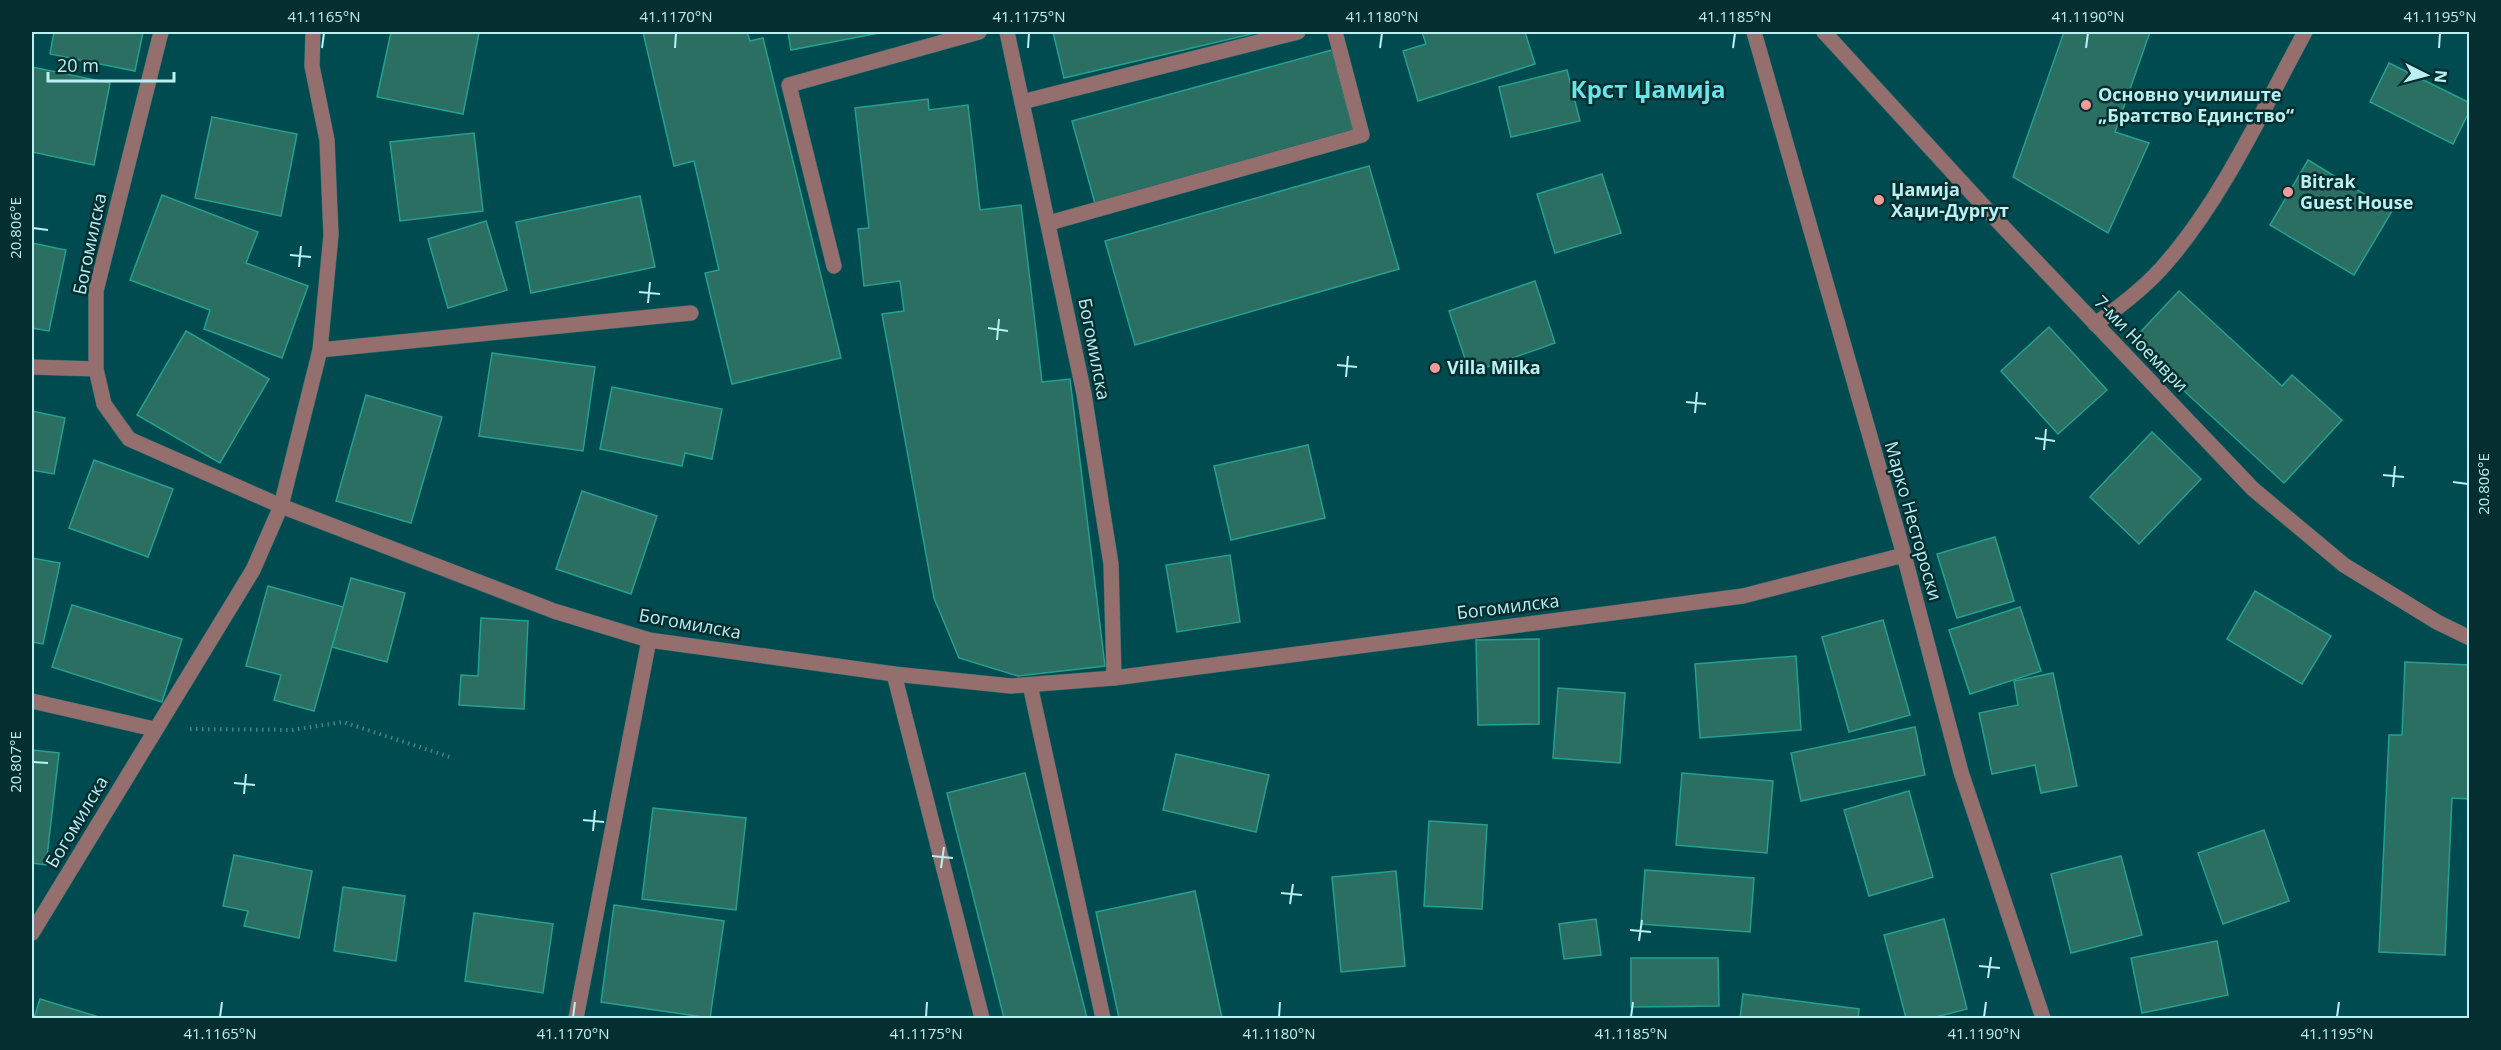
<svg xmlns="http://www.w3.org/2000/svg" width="2501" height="1050" font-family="'Open Sans',sans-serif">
<rect width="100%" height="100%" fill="#004b4f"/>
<!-- building -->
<g fill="#2b6f63" stroke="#23a18f" stroke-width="1.5">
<path d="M54 32H143L135 71 50 54Z"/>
<path d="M391 32 479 33 463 114 377 97Z"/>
<path d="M643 32H747L750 41 763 38 841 358 732 384 705 273 719 270 694 161 674 166Z"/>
<path d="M788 32H884L791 50Z"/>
<path d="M1053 32H1260L1064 78Z"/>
<path d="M1422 32H1525L1535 64 1418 101 1403 51 1426 44Z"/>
<path d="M2064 32H2150L2115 132 2149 143 2108 233 2013 177Z"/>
<path d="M1332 50 1355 137 1096 207 1072 121Z"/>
<path d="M2389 63 2470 103V110L2453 144 2370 102Z"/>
<path d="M32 67 110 83 94 165 32 152Z"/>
<path d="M1567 70 1580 121 1511 137 1499 87Z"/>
<path d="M928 99 929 110 968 105 980 210 1021 205 1042 382 1070 379 1105 666 1018 676 959 658 934 598 882 314 904 311 900 281 864 286 858 229 869 228 855 108Z"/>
<path d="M212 117 297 134 281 216 195 198Z"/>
<path d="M474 133 483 211 400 221 390 142Z"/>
<path d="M2308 160 2392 211 2354 275 2270 225Z"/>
<path d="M1369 166 1399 269 1135 345 1105 241Z"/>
<path d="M1602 174 1621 233 1555 253 1537 194Z"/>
<path d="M162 195 258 232 246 263 308 286 282 358 204 329 210 310 130 280Z"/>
<path d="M640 196 655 267 531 293 516 222Z"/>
<path d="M486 221 507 290 448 308 428 239Z"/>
<path d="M32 243 66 250 49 331 32 328Z"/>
<path d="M1535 281 1555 343 1470 373 1449 311Z"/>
<path d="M2179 291 2282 386 2292 375 2342 420 2284 483 2131 342Z"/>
<path d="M2049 327 2107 390 2058 434 2001 371Z"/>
<path d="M186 331 269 379 220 463 137 415Z"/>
<path d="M492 353 595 367 583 451 479 436Z"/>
<path d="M612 387 722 409 712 459 685 453 682 466 600 449Z"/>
<path d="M366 395 442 417 411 523 336 501Z"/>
<path d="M32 411 65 418 54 474 32 470Z"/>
<path d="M2152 432 2201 479 2139 544 2090 497Z"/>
<path d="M1308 445 1325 518 1231 540 1214 466Z"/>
<path d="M94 460 173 489 148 557 69 528Z"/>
<path d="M582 491 657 516 631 594 556 569Z"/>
<path d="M1995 537 2014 601 1957 618 1937 554Z"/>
<path d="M1230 555 1240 622 1177 632 1166 565Z"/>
<path d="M32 558 60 563 43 644 32 642Z"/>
<path d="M351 578 405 593 387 662 332 647Z"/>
<path d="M268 586 343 607 314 711 274 700 281 675 246 666Z"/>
<path d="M2255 591 2331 636 2302 684 2227 639Z"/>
<path d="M72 605 182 639 162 702 52 667Z"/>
<path d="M2020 607 2041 671 1970 694 1949 630Z"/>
<path d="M481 618 528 621 524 709 459 705 461 675 478 676Z"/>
<path d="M1883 620 1910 715 1849 732 1822 637Z"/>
<path d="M1539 639V724L1478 725 1476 640Z"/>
<path d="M1796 656 1801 730 1700 738 1695 664Z"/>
<path d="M2405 662 2470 665V799L2452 798 2445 955 2379 952 2389 735H2402Z"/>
<path d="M2053 673 2077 786 2041 793 2035 765 1992 774 1979 713 2018 705 2014 681Z"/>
<path d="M1558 688 1625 693 1620 763 1553 758Z"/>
<path d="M1915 727 1925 775 1801 801 1791 753Z"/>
<path d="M32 750 59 753 46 865 32 863Z"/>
<path d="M1176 754 1269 775 1256 832 1163 810Z"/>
<path d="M1025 773 1087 1018H1004L947 793Z"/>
<path d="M1682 773 1773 781 1767 853 1676 845Z"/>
<path d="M1909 791 1933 877 1869 896 1844 810Z"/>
<path d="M653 808 746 818 736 910 642 899Z"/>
<path d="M1429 821 1487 825 1482 909 1424 906Z"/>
<path d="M2264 830 2289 901 2223 924 2198 853Z"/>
<path d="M234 855 312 871 299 938 244 926 248 911 223 906Z"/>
<path d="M2121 856 2142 935 2071 953 2051 874Z"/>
<path d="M1645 870 1754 878 1750 932 1641 924Z"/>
<path d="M1396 871 1405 966 1341 972 1332 877Z"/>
<path d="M343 887 405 896 396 961 334 951Z"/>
<path d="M1195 891 1222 1018H1119L1096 912Z"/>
<path d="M614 905 724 921 710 1018 601 1002Z"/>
<path d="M474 913 553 924 543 993 465 981Z"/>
<path d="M1596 919 1601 955 1564 959 1559 924Z"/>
<path d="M1944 919 1967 1009 1932 1018H1906L1884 935Z"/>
<path d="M2217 941 2228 995 2142 1013 2131 958Z"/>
<path d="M1631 958H1718L1719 1006 1631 1007Z"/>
<path d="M1743 994 1859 1009 1858 1018H1740Z"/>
<path d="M40 999 102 1018H34Z"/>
</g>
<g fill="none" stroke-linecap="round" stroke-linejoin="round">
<!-- minor casing -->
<g stroke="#22696d" stroke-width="16">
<g id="minor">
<path d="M161 32 96 291V369L104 404 129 439 281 506 554 611 649 640 894 674 1011 686 1114 678 1743 596 1904 555"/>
<path d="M1007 32 1084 394 1111 564 1114 678"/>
<path d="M1754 32 1904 555 1961 772 2043 1018"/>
<path d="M1824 32 1990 213 2253 489 2344 565 2437 622 2470 638"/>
<path d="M1022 102 1298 32"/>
<path d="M1049 223 1362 135 1335 32"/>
<path d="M834 266 789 85 979 32"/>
<path d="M2095 324C2121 306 2147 286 2167 262 2224 196 2264 107 2305 32"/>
<path d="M320 350 691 313"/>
<path d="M32 367 96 369"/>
<path d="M894 674 982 1018"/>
<path d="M1030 685 1103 1018"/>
<path d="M32 701 154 729"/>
<path d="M32 933 253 570 281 506 320 350 331 235 327 140 312 66 313 32"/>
<path d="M576 1018 649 640"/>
</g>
</g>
<!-- path -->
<path stroke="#418588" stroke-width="4" stroke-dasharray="1.5 4.5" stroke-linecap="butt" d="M190 729 292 730 343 722 450 757"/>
<!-- minor -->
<use href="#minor" stroke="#956f6e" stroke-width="15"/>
</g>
<!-- ticks -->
<path fill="none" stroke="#bbf0f3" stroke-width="2" d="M322 48 324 33M675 48 676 33M1028 48 1029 33M1380 48 1382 33M1733 48 1735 33M2086 48 2088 33M2439 48 2440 33M33 228 48 230M290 255 311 257M299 267 301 246M639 292 660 294M648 303 650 282M988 328 1008 331M997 340 999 319M1337 365 1357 367M1346 377 1348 356M1686 402 1706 404M1695 413 1697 392M2035 438 2055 441M2044 450 2046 429M2383 475 2404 477M2453 482 2468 484M2393 487 2395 466M33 762 48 763M234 783 255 785M244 794 246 774M583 820 604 822M593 831 595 810M932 856 953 858M941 868 944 847M1281 893 1302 895M1290 904 1293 884M1630 930 1651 932M1639 941 1642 920M1979 966 2000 968M1988 978 1991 957M220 1017 222 1002M573 1017 575 1002M926 1017 927 1002M1279 1017 1280 1002M1631 1017 1633 1002M1984 1017 1986 1002M2337 1017 2339 1002"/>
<!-- markers -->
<g fill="#f59b9a" stroke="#052e30" stroke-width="2">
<circle cx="2086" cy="105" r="6"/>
<circle cx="2288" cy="192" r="6"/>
<circle cx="1879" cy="200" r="6"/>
<circle cx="1435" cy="368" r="6"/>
</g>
<g text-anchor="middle" stroke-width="5" stroke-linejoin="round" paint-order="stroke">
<!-- poi labels -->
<g font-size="18" font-weight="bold" fill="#bbf0f3" stroke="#052e30" text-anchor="start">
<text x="2098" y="101">Основно училиште<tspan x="2098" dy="21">„Братство Единство“</tspan></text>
<text x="2300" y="188">Bitrak<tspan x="2300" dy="21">Guest House</tspan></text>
<text x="1891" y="196">Џамија<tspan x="1891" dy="21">Хаџи-Дургут</tspan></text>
<text x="1447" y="374">Villa Milka</text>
</g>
<!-- street labels -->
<g font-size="18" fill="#bbf0f3" stroke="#052e30">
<text transform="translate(90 244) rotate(-78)" y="6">Богомилска</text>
<text transform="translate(2141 344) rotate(46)" y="6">7-ми Ноември</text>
<text transform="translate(1094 349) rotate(79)" y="6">Богомилска</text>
<text transform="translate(1913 521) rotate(74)" y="6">Марко Нестороски</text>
<text transform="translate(1508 607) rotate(-7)" y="6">Богомилска</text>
<text transform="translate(690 624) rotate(10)" y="6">Богомилска</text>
<text transform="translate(77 822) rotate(-59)" y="6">Богомилска</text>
</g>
<!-- district labels -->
<g font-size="24" font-weight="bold" fill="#6ae3e9" stroke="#052e30">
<text x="1648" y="98">Крст Џамија</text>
</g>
</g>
<!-- border -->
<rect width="2501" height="1050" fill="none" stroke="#052e30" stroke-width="66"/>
<!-- north arrow -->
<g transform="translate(2426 75) rotate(96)" stroke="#052e30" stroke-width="4.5" paint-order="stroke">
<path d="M0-4.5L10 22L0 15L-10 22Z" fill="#bbf0f3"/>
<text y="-9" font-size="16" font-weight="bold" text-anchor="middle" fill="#bbf0f3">N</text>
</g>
<!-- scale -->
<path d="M48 72v9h126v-9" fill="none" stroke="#bbf0f3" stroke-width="3"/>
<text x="57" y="72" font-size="18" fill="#bbf0f3" stroke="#052e30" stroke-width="4.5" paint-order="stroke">20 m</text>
<rect x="33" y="33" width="2435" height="984" fill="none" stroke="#bbf0f3" stroke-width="2"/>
<g font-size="15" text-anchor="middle" fill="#bbf0f3">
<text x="324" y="22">41.1165°N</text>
<text x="676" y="22">41.1170°N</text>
<text x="1029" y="22">41.1175°N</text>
<text x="1382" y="22">41.1180°N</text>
<text x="1735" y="22">41.1185°N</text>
<text x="2088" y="22">41.1190°N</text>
<text x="2440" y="22">41.1195°N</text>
<text transform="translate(16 228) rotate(-90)" y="5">20.806°E</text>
<text transform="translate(2484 484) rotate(-90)" y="5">20.806°E</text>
<text transform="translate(16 762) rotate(-90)" y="5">20.807°E</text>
<text x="220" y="1039">41.1165°N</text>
<text x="573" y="1039">41.1170°N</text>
<text x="926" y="1039">41.1175°N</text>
<text x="1279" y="1039">41.1180°N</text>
<text x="1631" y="1039">41.1185°N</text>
<text x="1984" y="1039">41.1190°N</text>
<text x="2337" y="1039">41.1195°N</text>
</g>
</svg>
